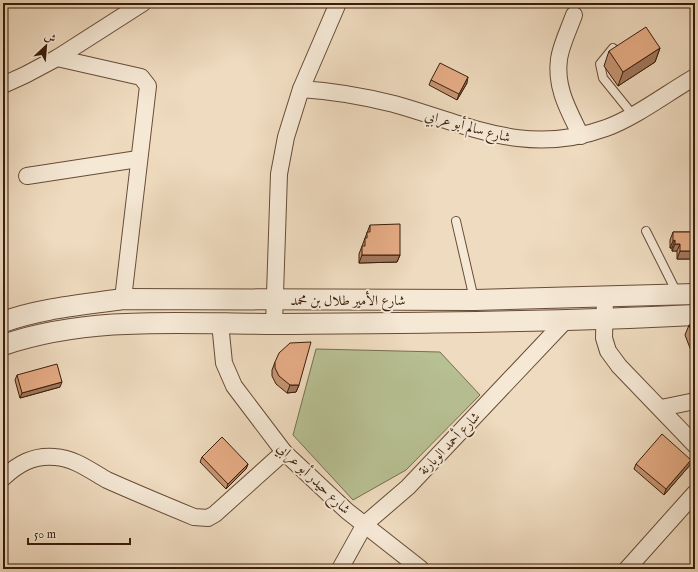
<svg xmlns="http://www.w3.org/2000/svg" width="698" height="572" font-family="'IM FELL English',Amiri,serif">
<rect width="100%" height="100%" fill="#efdbbf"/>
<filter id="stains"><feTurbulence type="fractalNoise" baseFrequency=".005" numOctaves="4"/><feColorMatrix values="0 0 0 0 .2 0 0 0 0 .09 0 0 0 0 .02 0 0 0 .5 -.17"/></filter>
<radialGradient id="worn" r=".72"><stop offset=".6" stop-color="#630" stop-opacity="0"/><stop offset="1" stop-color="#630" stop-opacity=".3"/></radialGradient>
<!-- green -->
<path fill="#b7c093" stroke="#786e4e" d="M316 349 440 352 480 395 406 470 353 500 293 435Z"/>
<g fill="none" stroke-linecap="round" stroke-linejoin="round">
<!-- service casing -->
<g stroke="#674c37" stroke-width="10">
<g id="service">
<path d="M613 48 600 64 603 78 633 115"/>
<path d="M456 221 474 299"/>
<path d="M646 231 678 295"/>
</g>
</g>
<!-- minor casing -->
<g stroke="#674c37" stroke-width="18">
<g id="minor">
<path d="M574 15C569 29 561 45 559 59 555 88 569 111 581 136"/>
<path d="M57 58 141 77 148 86 123 299"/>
<path d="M3 85 25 75 57 58 143 3"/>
<path d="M301 89C333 91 362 96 394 104 469 125 526 157 606 128 636 117 667 93 695 77"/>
<path d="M27 176 138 159"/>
<path d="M605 297 604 338 608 351 619 366 695 445"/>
<path d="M220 323 224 363 234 386 284 452 347 511 421 569"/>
<path d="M274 324 279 174 286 137 301 89 338 3"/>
<path d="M661 408 695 401"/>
<path d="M3 478C18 464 33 455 55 457 74 458 91 471 107 480 136 493 165 505 194 517L208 518 215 514 284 452"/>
<path d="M340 569 365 524 408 487 565 321"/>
<path d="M627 569 695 493"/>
</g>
</g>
<!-- tertiary casing -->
<g stroke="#674c37" stroke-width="22">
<g id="tertiary">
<path d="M3 322C41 308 83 305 123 299L475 300 695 294"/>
<path d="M3 345C91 315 186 324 276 324 416 323 556 322 695 315"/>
</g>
</g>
<!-- service -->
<use href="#service" stroke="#f5e8d5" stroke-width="8"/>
<!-- minor -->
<use href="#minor" stroke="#f5e8d5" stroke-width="16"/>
<!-- tertiary -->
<use href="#tertiary" stroke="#f5e8d5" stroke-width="20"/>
</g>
<!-- wall -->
<g fill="#c69472" stroke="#3a1d0a">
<path d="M660 48 655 62 618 86 604 66 609 51Z"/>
<path d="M431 80 467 83 457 100 429 85Z"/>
<path d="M370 225 400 255 397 262 359 263V254Z"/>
<path d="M673 232H695V259H677V251H672V248H670V240Z"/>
<path d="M695 324V361L685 335 689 325Z"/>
<path d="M275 362 299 385 296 392 287 393 276 384 272 376V370Z"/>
<path d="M17 375 60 387 20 398 15 380Z"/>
<path d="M202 457 248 464 246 469 226 489 200 462Z"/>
<path d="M636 464 690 465 664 495 634 469Z"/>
</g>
<!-- shaded-wall -->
<g fill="#a1785d" stroke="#3a1d0a">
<path d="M660 48 655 62 618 86 623 72Z"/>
<path d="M468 77 467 83 457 100 459 94Z"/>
<path d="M675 240 672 248H670L673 241Z"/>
<path d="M675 244H680L677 251H672Z"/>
<path d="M680 251H695V259H677Z"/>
<path d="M362 255H400L397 262 359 263Z"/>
<path d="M62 382 60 387 20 398 22 393Z"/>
<path d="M290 385H299L296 392 287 393Z"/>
<path d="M691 460 690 465 664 495 666 489Z"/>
<path d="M248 464 246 469 226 489 228 484Z"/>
</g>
<!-- building -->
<g fill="#e6ac85" stroke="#3a1d0a">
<path d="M646 27 660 48 623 72 609 51Z"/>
<path d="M440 63 468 77 459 94 431 80Z"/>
<path d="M400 224V255H362V246H365V238H367V232H370V225Z"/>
<path d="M673 232H695V251H680V244H675V240L673 241Z"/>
<path d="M695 324V341L689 325Z"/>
<path d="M311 342 299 385H290L279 376 275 368V362L279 353 290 343Z"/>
<path d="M57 364 62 382 22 393 17 375Z"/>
<path d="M662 434 691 460 666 489 636 464Z"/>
<path d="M222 437 248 464 228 484 202 457Z"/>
</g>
<g text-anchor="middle" stroke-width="4" stroke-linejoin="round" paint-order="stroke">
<!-- street labels -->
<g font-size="14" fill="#3a1d0a" stroke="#f5e8d5">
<text transform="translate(468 126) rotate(15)" y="5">شارع سالم أبو عرابي</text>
<text x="348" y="305">شارع الأمير طلال بن محمد</text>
<text transform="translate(449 443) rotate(-46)" y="5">شارع أحمد الوبارنة</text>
<text transform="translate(314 478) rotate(44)" y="5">شارع حيدر أبو عرابي</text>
</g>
</g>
<!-- margin -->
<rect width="698" height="572" fill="none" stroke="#efdbbf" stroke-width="16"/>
<rect x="4" y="4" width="690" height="564" fill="none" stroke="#3a1d0a" stroke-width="2"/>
<rect x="8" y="8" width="682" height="556" fill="none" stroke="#3a1d0a"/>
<!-- north arrow -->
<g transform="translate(46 46) rotate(26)" stroke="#f5e8d5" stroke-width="3" paint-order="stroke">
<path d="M0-3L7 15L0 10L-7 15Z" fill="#3a1d0a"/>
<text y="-6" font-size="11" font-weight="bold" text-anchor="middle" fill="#3a1d0a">ش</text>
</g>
<!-- scale -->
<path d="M28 538v6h102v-6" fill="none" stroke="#3a1d0a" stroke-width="2"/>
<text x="34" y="538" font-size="12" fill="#3a1d0a" stroke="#f5e8d5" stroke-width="3" paint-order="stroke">50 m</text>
<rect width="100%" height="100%" filter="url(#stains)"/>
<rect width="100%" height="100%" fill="url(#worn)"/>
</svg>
